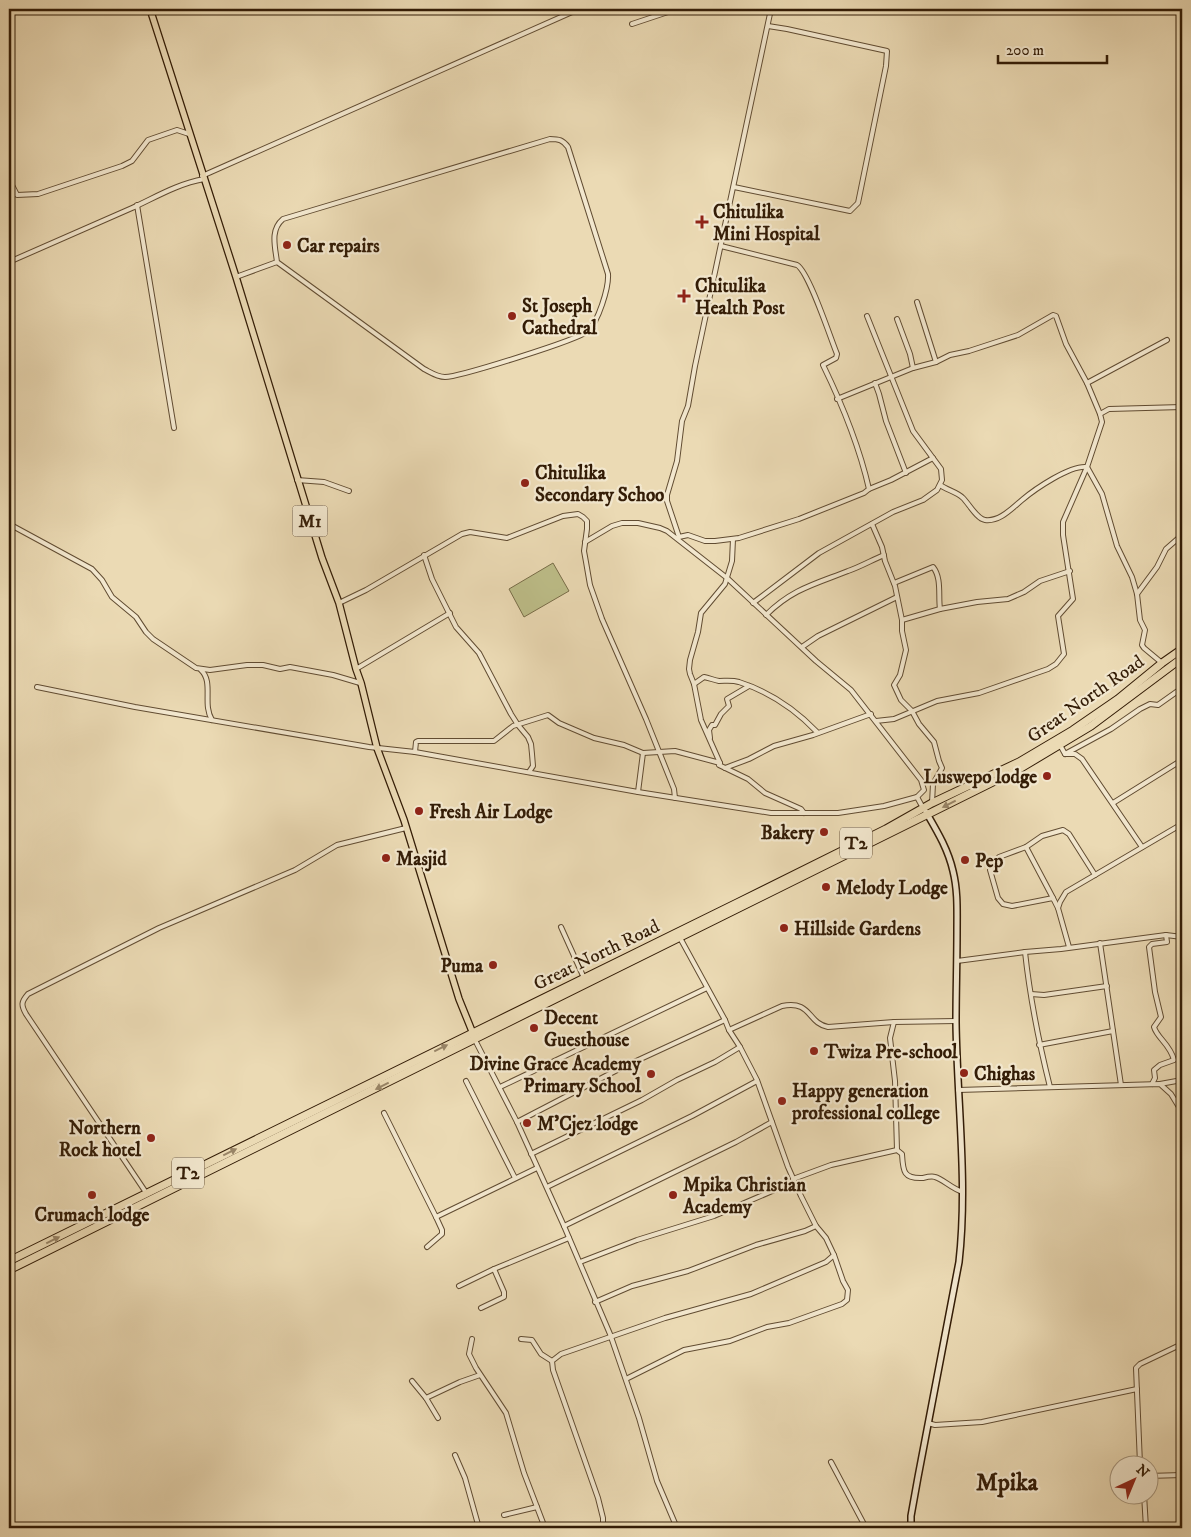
<svg xmlns="http://www.w3.org/2000/svg" width="1191" height="1537" font-family="'IM FELL DW Pica',serif">
<rect width="100%" height="100%" fill="#ebdab4"/>
<filter id="stains"><feTurbulence type="fractalNoise" baseFrequency=".004" numOctaves="4"/><feColorMatrix values="0 0 0 0 .2 0 0 0 0 .09 0 0 0 0 .02 0 0 0 .5 -.17"/></filter>
<radialGradient id="worn" r=".72"><stop offset=".6" stop-color="#630" stop-opacity="0"/><stop offset="1" stop-color="#630" stop-opacity=".3"/></radialGradient>
<!-- green -->
<path fill="#bdbe89" stroke="#786d48" d="M553 563 569 591 524 617 509 589Z"/>
<g fill="none" stroke-linecap="round" stroke-linejoin="round">
<!-- street casing -->
<g stroke="#614c32" stroke-width="6">
<g id="street">
<path d="M632 24 677 9"/>
<path d="M202 176 579 9"/>
<path d="M9 179 17 195 38 194 122 166 132 161 148 140 177 130 189 134"/>
<path d="M734 187 850 211 858 203 886 66 887 51 787 29 768 26"/>
<path d="M137 205 174 428"/>
<path d="M9 262C50 244 91 226 132 208 156 197 177 184 204 179"/>
<path d="M236 277 277 262C275 246 270 230 283 219L550 139C559 139 563 140 568 147L608 274C609 288 598 322 588 331 578 340 459 377 445 377 437 377 430 372 424 369L277 262"/>
<path d="M917 302 936 362"/>
<path d="M897 319 910 354 913 368"/>
<path d="M875 383 879 394 886 421 906 473"/>
<path d="M1087 383 1167 340"/>
<path d="M837 399 913 368 936 362 950 355 969 351 1018 335 1053 315 1056 316 1066 344 1087 383 1100 414 1102 422 1087 467 1063 522V535L1073 599 1058 616 1064 654 1056 664 1048 669 979 693 937 701 894 719 876 721"/>
<path d="M1100 414 1109 409 1182 407"/>
<path d="M297 480 324 482 349 491"/>
<path d="M940 485C947 490 957 492 963 498 969 504 977 519 985 520 1000 522 1012 508 1022 500 1035 489 1070 465 1087 467L1102 494 1117 546 1132 577 1137 594 1140 620 1145 630 1142 645 1144 648 1162 663"/>
<path d="M869 489 891 480 933 458"/>
<path d="M9 524 92 569 102 580 112 597 136 617 146 632 153 639 196 668 210 670 247 665H263L280 669 290 667 333 675 360 683"/>
<path d="M872 524 882 547 885 561 895 586 902 620V631L906 650 900 675 894 685 901 700 912 711 919 724 934 742 939 761 942 768 933 784 932 803"/>
<path d="M679 537 688 535 705 541H715L739 538 799 519 864 493 869 489C859 445 842 404 823 365L836 358 837 354C830 337 809 272 797 265L721 246"/>
<path d="M677 538 679 537 667 501V495L677 461 682 421 688 406 695 366 771 9"/>
<path d="M585 542 612 526 622 523H638L660 528 667 531 727 578 816 661 851 690 921 780 924 790 917 797"/>
<path d="M424 555 432 579 456 627 479 653 511 714 518 725 528 737 531 744 532 754 533 766 529 772"/>
<path d="M894 583 933 567C942 578 938 596 940 609"/>
<path d="M1137 594 1157 567 1166 549 1182 535"/>
<path d="M339 603 366 590 462 534 470 532 507 538 563 516 578 514 583 517 587 521V529L584 551 586 562 590 585 602 619 646 719 674 789 675 798"/>
<path d="M753 603 819 553 893 512 923 500 937 490 942 480 941 469 913 431 867 316"/>
<path d="M766 615C792 589 815 584 848 571 860 567 872 560 884 555"/>
<path d="M902 620 940 609 977 602 1008 599 1024 592 1040 581 1070 571"/>
<path d="M802 647 818 636 897 597"/>
<path d="M356 669 450 613"/>
<path d="M201 670C214 682 202 704 212 720"/>
<path d="M694 684 704 677C709 678 714 680 719 681 726 681 732 680 739 682 770 692 794 708 817 732"/>
<path d="M37 687 135 707 369 747 415 752 638 792 771 813H838L884 806 917 797 923 808"/>
<path d="M710 738 709 730 712 725H715L721 714 729 706 727 699 749 686"/>
<path d="M1060 745 1065 754H1075L1082 759 1142 847"/>
<path d="M415 752 416 742 418 741H494L513 726 548 715 559 723 594 738 624 745 643 753 675 751 720 763 719 765 748 779 765 793 801 809 804 813"/>
<path d="M1065 754 1111 729 1140 709 1150 704 1158 705 1182 688"/>
<path d="M720 763 701 720 694 684 690 674 689 669 690 660 698 632 701 613 725 584 732 561 733 539"/>
<path d="M725 768 749 759 774 746 813 735 871 714"/>
<path d="M638 792 643 753"/>
<path d="M1113 803 1182 760"/>
<path d="M1026 847 1053 898"/>
<path d="M1058 908 1053 898 1012 906 1003 904 998 898 990 870 993 862 999 857 1026 847 1042 836 1063 830 1069 834 1095 875"/>
<path d="M561 927 584 978"/>
<path d="M1100 943 1121 1085"/>
<path d="M1069 947 1058 908 1060 902 1066 892 1182 824"/>
<path d="M1025 952C1030 998 1039 1043 1050 1087"/>
<path d="M957 961 1025 952 1061 949 1166 935 1182 937"/>
<path d="M1031 994 1044 995 1107 986"/>
<path d="M894 1022 890 1038 895 1081 897 1150"/>
<path d="M729 1030 782 1006C812 1000 807 1023 828 1027L894 1022 956 1021"/>
<path d="M475 1040 517 1122 564 1226 610 1334 639 1418 657 1481 677 1528"/>
<path d="M1039 1045 1113 1031"/>
<path d="M466 1081 515 1178"/>
<path d="M1152 1084 1155 1078 1154 1070 1160 1065 1174 1060C1170 1044 1157 1038 1154 1027L1161 1017 1155 992 1149 947 1152 944 1167 942 1166 935"/>
<path d="M1160 1084 1182 1080"/>
<path d="M500 1087 707 988"/>
<path d="M958 1090 1160 1084 1171 1094 1182 1112"/>
<path d="M384 1113 436 1217 537 1168"/>
<path d="M517 1122 621 1068 725 1020"/>
<path d="M531 1154 642 1100 677 1080 715 1062 740 1047"/>
<path d="M793 1179 831 1165 897 1150 902 1154C903 1171 903 1179 923 1178 927 1177 932 1176 935 1177 943 1179 952 1189 963 1192"/>
<path d="M547 1187 692 1116 757 1081"/>
<path d="M147 1194 26 1014C21 1005 21 1002 28 994L159 928 295 870 337 845 406 828"/>
<path d="M564 1226 736 1142 772 1122"/>
<path d="M427 1247 442 1234V1230L436 1217"/>
<path d="M580 1262 637 1240 714 1216 777 1189 795 1183"/>
<path d="M459 1286 494 1269 569 1238"/>
<path d="M595 1302 632 1286 688 1271 756 1245 805 1231 816 1226"/>
<path d="M481 1308 504 1297V1292L494 1269"/>
<path d="M472 1339 469 1354 476 1368 506 1413 524 1473 545 1528"/>
<path d="M521 1339 532 1340 541 1354 552 1361"/>
<path d="M626 1379 684 1350 730 1341 767 1327 789 1323 842 1304 847 1300 848 1290 843 1281 834 1255"/>
<path d="M412 1381 426 1398 438 1418"/>
<path d="M426 1398 460 1382 480 1375"/>
<path d="M928 1423 935 1425 982 1422 1137 1389"/>
<path d="M455 1455 465 1478 479 1528"/>
<path d="M831 1462 866 1528"/>
<path d="M1140 1464 1136 1368 1140 1364 1182 1344"/>
<path d="M1148 1476 1182 1475"/>
<path d="M1144 1494 1146 1528"/>
<path d="M504 1515 537 1507"/>
<path d="M595 1528H604"/>
<path d="M603 1528V1518L598 1498 553 1370 552 1361 561 1354 665 1318 751 1294 826 1262 834 1255 826 1238 816 1226 801 1196 788 1167 757 1080 740 1047 729 1030 725 1020 679 936"/>
</g>
</g>
<!-- secondary casing -->
<g stroke="#331c06" stroke-width="8">
<path id="secondary" d="M911 1528V1516L918 1477 959 1262C968 1182 957 1102 956 1022 956 992 957 962 957 931 957 911 958 891 953 871 948 849 937 831 926 812"/>
</g>
<!-- primary casing -->
<g stroke="#331c06" stroke-width="8">
<path id="primary" d="M150 9 236 277 322 558 339 603 356 669 361 683 377 748 404 820 459 999 474 1036"/>
</g>
<!-- highway casing -->
<g stroke="#331c06" stroke-width="9">
<g id="highway">
<path d="M9 1261 737 903 886 829 932 803 1019 762 1073 730 1118 699 1162 663 1182 649"/>
<path d="M9 1270 1021 768 1091 726 1182 658"/>
</g>
</g>
<!-- street -->
<use href="#street" stroke="#f2e7ce" stroke-width="4"/>
<!-- secondary -->
<use href="#secondary" stroke="#f2e7ce" stroke-width="5"/>
<!-- primary -->
<use href="#primary" stroke="#ebdab4" stroke-width="5.5"/>
<!-- highway -->
<use href="#highway" stroke="#ebdab4" stroke-width="7"/>
</g>
<!-- one-way arrows -->
<defs><path id="oneway-solid" d="M-6-.8H1V-3.2L6.5 0L1 3.2V.8H-6Z" transform="scale(1.25)"/></defs>
<g fill="#988466">
<use href="#oneway-solid" transform="translate(949 804) rotate(153)"/>
<use href="#oneway-solid" transform="translate(441 1048) rotate(-26)"/>
<use href="#oneway-solid" transform="translate(382 1086) rotate(153)"/>
<use href="#oneway-solid" transform="translate(230 1152) rotate(-26)"/>
<use href="#oneway-solid" transform="translate(53 1240) rotate(-26)"/>
</g>
<!-- markers -->
<g fill="#8f2418" stroke="#f2e7ce" stroke-width="2">
<path d="M699.5 214.5h5v5h5v5h-5v5h-5v-5h-5v-5h5z"/>
<circle cx="287" cy="245" r="5"/>
<path d="M681.5 288.5h5v5h5v5h-5v5h-5v-5h-5v-5h5z"/>
<circle cx="512" cy="316" r="5"/>
<circle cx="525" cy="483" r="5"/>
<circle cx="1047" cy="776" r="5"/>
<circle cx="419" cy="811" r="5"/>
<circle cx="824" cy="832" r="5"/>
<circle cx="386" cy="858" r="5"/>
<circle cx="965" cy="860" r="5"/>
<circle cx="826" cy="887" r="5"/>
<circle cx="784" cy="928" r="5"/>
<circle cx="493" cy="965" r="5"/>
<circle cx="534" cy="1028" r="5"/>
<circle cx="814" cy="1051" r="5"/>
<circle cx="964" cy="1073" r="5"/>
<circle cx="651" cy="1074" r="5"/>
<circle cx="782" cy="1101" r="5"/>
<circle cx="527" cy="1123" r="5"/>
<circle cx="151" cy="1138" r="5"/>
<circle cx="92" cy="1195" r="5"/>
<circle cx="673" cy="1195" r="5"/>
</g>
<g text-anchor="middle" stroke-width="4.5" stroke-linejoin="round" paint-order="stroke">
<!-- shield labels -->
<g fill="#f2e7ce" stroke="#6c5942" stroke-width="1">
<rect x="292.5" y="505.5" width="35" height="31" rx="4"/>
<rect x="840" y="827.5" width="32" height="31" rx="4"/>
<rect x="172" y="1157.5" width="32" height="31" rx="4"/>
</g>
<g font-size="18" font-weight="bold" fill="#331c06">
<text x="310" y="527">M1</text>
<text x="856" y="849">T2</text>
<text x="188" y="1179">T2</text>
</g>
<!-- poi labels -->
<g font-size="19" font-weight="bold" fill="#331c06" stroke="#f2e7ce" text-anchor="start">
<text x="713" y="218">Chitulika<tspan x="713" dy="22">Mini Hospital</tspan></text>
<text x="297" y="252">Car repairs</text>
<text x="695" y="292">Chitulika<tspan x="695" dy="22">Health Post</tspan></text>
<text x="522" y="312">St Joseph<tspan x="522" dy="22">Cathedral</tspan></text>
<text x="535" y="479">Chitulika<tspan x="535" dy="22">Secondary Schoo</tspan></text>
<text x="1037" y="783" text-anchor="end">Luswepo lodge</text>
<text x="429" y="818">Fresh Air Lodge</text>
<text x="814" y="839" text-anchor="end">Bakery</text>
<text x="396" y="865">Masjid</text>
<text x="975" y="867">Pep</text>
<text x="836" y="894">Melody Lodge</text>
<text x="794" y="935">Hillside Gardens</text>
<text x="483" y="972" text-anchor="end">Puma</text>
<text x="544" y="1024">Decent<tspan x="544" dy="22">Guesthouse</tspan></text>
<text x="824" y="1058">Twiza Pre-school</text>
<text x="641" y="1070" text-anchor="end">Divine Grace Academy<tspan x="641" dy="22">Primary School</tspan></text>
<text x="974" y="1080">Chighas</text>
<text x="792" y="1097">Happy generation<tspan x="792" dy="22">professional college</tspan></text>
<text x="537" y="1130">M'Cjez lodge</text>
<text x="141" y="1134" text-anchor="end">Northern<tspan x="141" dy="22">Rock hotel</tspan></text>
<text x="683" y="1191">Mpika Christian<tspan x="683" dy="22">Academy</tspan></text>
<text x="92" y="1221" text-anchor="middle">Crumach lodge</text>
</g>
<!-- street labels -->
<g font-size="19" fill="#331c06" stroke="#f2e7ce">
<text transform="translate(1085 698) rotate(-35)" y="7">Great North Road</text>
<text transform="translate(596 954) rotate(-26)" y="7">Great North Road</text>
</g>
<!-- district labels -->
<g font-size="24" font-weight="bold" fill="#331c06" stroke="#f2e7ce">
<text x="1007" y="1490">Mpika</text>
</g>
</g>
<!-- margin -->
<rect width="1191" height="1537" fill="none" stroke="#ebdab4" stroke-width="30"/>
<rect x="10" y="10" width="1171" height="1517" fill="none" stroke="#331c06" stroke-width="2.5"/>
<rect x="15" y="15" width="1161" height="1507" fill="none" stroke="#331c06"/>
<!-- north arrow -->
<g transform="translate(1134 1480) rotate(44)"><circle r="24" fill="#f2e7ce" stroke="#a6967e"/>
<path d="M0-4L9 19L0 12L-9 19Z" fill="#8f2418"/>
<text y="-8" font-size="14" font-weight="bold" text-anchor="middle" fill="#331c06">N</text>
</g>
<!-- scale -->
<path d="M998 55v8h109v-8" fill="none" stroke="#331c06" stroke-width="2.5"/>
<text x="1006" y="55" font-size="15" fill="#331c06" stroke="#f2e7ce" stroke-width="4" paint-order="stroke">200 m</text>
<rect width="100%" height="100%" filter="url(#stains)"/>
<rect width="100%" height="100%" fill="url(#worn)"/>
</svg>
